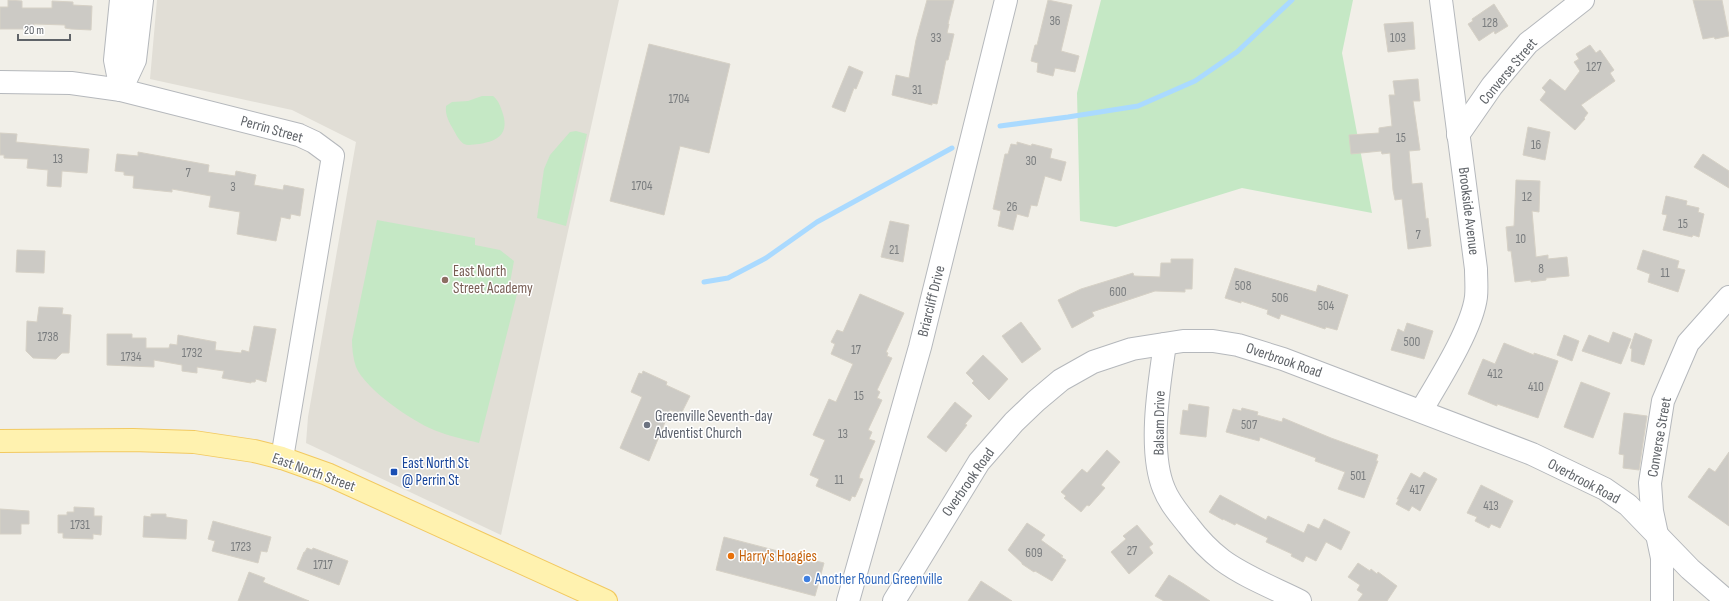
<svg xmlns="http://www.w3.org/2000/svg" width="1729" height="601" font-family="'Sofia Sans Condensed',sans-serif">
<rect width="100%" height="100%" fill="#f1efe8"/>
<!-- education -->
<path fill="#e1ded6" d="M157 0H619L501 535 306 443 308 417 356 142 292 110 150 79Z"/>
<!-- green -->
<g fill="#c5e8c5">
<path d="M1101 0H1353L1342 53 1372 213 1242 188 1116 227 1080 221 1077 93Z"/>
<path d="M482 96H493C498 100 500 105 502 111 510 133 499 141 479 144 474 144 469 146 464 144 459 141 456 134 453 129 449 122 445 115 446 106L452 102 468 101Z"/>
<path d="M576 131 587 134 566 226 537 218 544 169 550 155 570 132Z"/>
<path d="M377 220 475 238V245L500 250 514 261 509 288 517 294 479 443C464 439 448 436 434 430 412 421 366 390 356 367 353 358 352 349 352 340Z"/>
</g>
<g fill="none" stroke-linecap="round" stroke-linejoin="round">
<!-- stream -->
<g stroke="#aadaff" stroke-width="5">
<path d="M1000 126 1068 117 1138 106 1195 81 1237 52 1292 0"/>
<path d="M704 282 728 278 766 258 817 222 952 148"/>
</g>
</g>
<!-- building -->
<g fill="#cccac5" stroke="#d6d1c6">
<path d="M8 0 22 1V8H52V1L73 2V5L92 6 91 30 71 29 65 28V25L34 24V29H0V7H8Z"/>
<path d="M927 0H954L948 24H949L947 33 954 34 948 60H946L937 104 932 103V105L892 95 896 75 909 78 916 40Z"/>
<path d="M1048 0 1072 5 1061 51 1079 56 1075 72 1055 68 1053 76 1037 72 1038 63 1031 61 1035 45H1037Z"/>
<path d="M1693 0H1722L1729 36 1715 39 1714 37 1703 39Z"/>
<path d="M1494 4 1508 26 1495 34 1494 31 1479 41 1468 24 1473 21 1472 19Z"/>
<path d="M1413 22 1415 49 1388 52 1384 24Z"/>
<path d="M649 44 730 64 709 153 680 146 664 215 610 201Z"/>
<path d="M1590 45 1596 53 1600 50 1614 70 1610 73 1615 81 1581 105 1588 113 1584 118 1585 119 1575 130 1540 100 1546 92 1542 88 1550 79 1565 91 1580 71 1574 62 1579 59 1576 54Z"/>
<path d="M849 66 863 72 856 89 854 88 845 112 832 107Z"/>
<path d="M1418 79 1420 101H1413L1420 150 1409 151 1412 184 1422 183 1426 219 1428 218 1431 246 1408 249 1402 199 1395 200 1393 190 1390 153 1382 154 1381 151 1351 154 1349 135 1379 133V128L1392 126 1389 95H1395L1393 81Z"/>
<path d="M1528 127 1550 132 1545 160 1523 155Z"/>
<path d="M0 133 17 134 16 142 89 149 87 173 62 171 61 187 47 186 48 170 27 168 28 159 4 158V155H0Z"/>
<path d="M1017 142 1031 146 1032 144 1052 149 1050 158 1066 162 1061 181 1045 176 1037 206 1031 205 1028 217 1017 214 1013 230 998 226 1001 211 993 209 1005 154H1008L1011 144 1017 145Z"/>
<path d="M138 152 209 165 208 172 235 176 236 171 256 175 254 185 283 190 284 185 304 189 300 216 291 214 290 219 281 217 276 241 237 234 240 212 209 207 211 196 172 189V192L133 188 134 176 124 175V172L115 171 117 154 138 156Z"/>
<path d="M1703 154 1729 171V188L1694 167Z"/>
<path d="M1516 180 1540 181 1539 212 1532 211 1536 257 1548 255V259L1567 257 1569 276 1546 278V280L1531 282V280L1515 282 1511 251H1508L1506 227 1514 226Z"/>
<path d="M1666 196 1687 201 1686 205 1699 208 1698 212 1704 214 1699 237 1693 235 1692 237 1663 230 1667 215 1662 214Z"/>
<path d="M890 221 909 225 903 262 881 257Z"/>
<path d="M17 250 45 251 44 273 16 272Z"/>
<path d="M1643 250 1679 261 1677 268 1685 270 1678 292 1648 282 1650 274 1637 269Z"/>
<path d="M1171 259H1193L1192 289H1185V292L1155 291 1092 312 1094 316 1072 328 1058 300 1081 289 1133 273 1134 276 1160 277 1161 263H1171Z"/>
<path d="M1235 268 1316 292 1318 285 1348 295 1337 330 1326 327 1325 329 1281 314 1279 319 1267 314 1268 310 1241 301V303L1225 298Z"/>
<path d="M860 294 904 313 886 352 888 353 887 356 892 358 877 390 880 392 877 398 882 400 868 430 872 432 869 439 875 441 860 474 859 478 863 479 855 497 852 496 850 501 816 486 819 479 810 475 825 440 813 435 829 399 836 402 853 364 831 354 835 344 831 342 837 330 843 332Z"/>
<path d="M39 307 63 308 62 314 71 315 69 353H62L56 359 33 358 26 351 27 321 37 322Z"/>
<path d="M1021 322 1041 349 1022 363 1002 336Z"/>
<path d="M1407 323 1433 331 1424 359 1391 350 1398 329 1404 332Z"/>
<path d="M254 326 276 329 266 382 256 379 255 382H251V383L222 378 224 371 197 367V373L182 371V365L154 360V367L107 365V334H132V338H146V348H169L170 344 177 345 178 335 216 342 215 350 241 353 242 350 249 352Z"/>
<path d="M1613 332 1631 339 1621 364 1582 351 1589 335 1609 343Z"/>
<path d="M1635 333 1652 340 1644 365 1631 361 1632 349 1630 348Z"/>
<path d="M1564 335 1579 341 1572 361 1557 355Z"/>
<path d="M1504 343 1534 355V353L1558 361 1538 418 1497 404V406L1468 394 1483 359 1495 364Z"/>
<path d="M983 355 1008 379 989 400 972 383 974 381 966 373Z"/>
<path d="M643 371 667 382 666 385 690 396 681 414 670 410 649 461 620 448 642 397 631 392 639 373 642 374Z"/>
<path d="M1581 382 1610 393 1593 438 1564 427Z"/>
<path d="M955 402 972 416 965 424 967 425 946 452 927 437Z"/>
<path d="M1189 404 1209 407 1206 437 1180 434 1183 410 1188 411Z"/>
<path d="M1242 408 1258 412 1257 415 1282 422 1283 418 1331 438 1378 455 1376 461H1378L1364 498 1338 489 1345 472 1315 461 1316 458 1260 437 1259 441 1226 432 1233 409 1241 411Z"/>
<path d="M1624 413 1647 416 1639 470 1623 468 1624 455 1619 454Z"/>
<path d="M1107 450 1120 462 1101 485 1105 488 1089 506 1087 505 1081 512 1064 498 1066 496 1061 492 1082 469 1087 473Z"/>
<path d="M1729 452V526L1688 497 1709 468 1715 472Z"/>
<path d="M1424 472 1437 479 1420 511 1412 506 1409 511 1396 504 1399 499H1397L1411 473 1420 478Z"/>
<path d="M1481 485 1513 501 1500 528 1491 524 1489 528 1475 521 1477 517 1467 513Z"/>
<path d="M1220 495 1266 520 1268 516 1304 533 1308 524 1319 529 1324 519 1350 532 1341 550 1326 542 1316 561 1306 556 1303 562 1291 556 1292 554 1266 542 1268 538 1236 523 1235 525 1223 519V520L1209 512Z"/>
<path d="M74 507 94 508V516H102L101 535 93 534V539L63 538V533H58V515H67V512H74Z"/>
<path d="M0 509 29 511V524H21V534H0Z"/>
<path d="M151 514H166V517L187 520 186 539 143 537 144 516 151 517Z"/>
<path d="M213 521 271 537 267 552 261 551 258 563 212 551 215 541 208 539Z"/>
<path d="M1027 523 1045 535 1041 540 1063 556 1061 557 1066 560 1052 581 1035 571 1034 572 1022 564V563L1008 550Z"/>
<path d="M1137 525 1153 544 1149 547 1153 553 1129 574 1111 552 1126 539 1123 536Z"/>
<path d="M724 537 824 563 815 596 716 570Z"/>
<path d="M307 548 312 550 313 548 348 561 339 585 297 569 304 552H305Z"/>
<path d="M1358 563 1370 571 1371 569 1377 574 1378 572 1397 586 1387 601H1358L1363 594 1357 590 1360 585 1348 577Z"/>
<path d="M249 572 265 578 263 582 309 601H238Z"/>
<path d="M1169 575 1184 584 1210 601H1164L1155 596Z"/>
<path d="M981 581 1012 601H968Z"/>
</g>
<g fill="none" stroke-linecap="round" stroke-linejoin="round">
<!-- minor casing -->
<g stroke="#b5b8bc" stroke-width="24">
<g id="minor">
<path d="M121 0 115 60 121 90"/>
<path d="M0 82 71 83 121 90 299 135 314 142 333 156 282 458"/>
<path d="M121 90 135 60 142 0"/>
<path d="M1458 135 1492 86 1528 43 1583 0"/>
<path d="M1165 344C1159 384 1148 451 1164 489 1169 502 1179 514 1188 525 1197 537 1209 550 1222 560 1245 577 1274 588 1300 601"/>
<path d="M1421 411C1438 382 1472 329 1476 297 1477 288 1476 278 1476 269L1441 0"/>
<path d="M848 601 920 347 1006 0"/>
<path d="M894 601 979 462 1014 422 1036 401 1061 380 1093 362 1132 349 1183 341H1213L1238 345 1283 359 1532 454 1605 489 1628 505 1690 569 1727 601"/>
<path d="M1662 601V558L1652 511 1650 483 1663 401 1688 343 1729 297"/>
</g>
</g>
<!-- major casing -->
<g stroke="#f2c960" stroke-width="24">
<path id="major" d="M0 441 133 440 194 442 254 451 282 458 327 474 606 601"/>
</g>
<!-- minor -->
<use href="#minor" stroke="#fff" stroke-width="22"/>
<!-- major -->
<use href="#major" stroke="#fff2af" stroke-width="22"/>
</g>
<!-- markers -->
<circle fill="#8d6e63" stroke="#fff" stroke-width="1.5" cx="445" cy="280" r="4"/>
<circle fill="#6b7280" stroke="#fff" stroke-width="1.5" cx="647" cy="425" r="4"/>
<rect fill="#1a4fb4" stroke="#fff" stroke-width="1.5" x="390" y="468" width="8" height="8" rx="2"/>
<circle fill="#e8710a" stroke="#fff" stroke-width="1.5" cx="731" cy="556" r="4"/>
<circle fill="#3f7fe0" stroke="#fff" stroke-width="1.5" cx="807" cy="579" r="4"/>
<g text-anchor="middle" stroke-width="3" stroke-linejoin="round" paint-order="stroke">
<!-- number labels -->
<g font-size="13" fill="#7a7d7f">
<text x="1055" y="25">36</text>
<text x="1490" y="27">128</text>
<text x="936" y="42">33</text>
<text x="1398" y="42">103</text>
<text x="1594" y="71">127</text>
<text x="917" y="94">31</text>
<text x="679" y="103">1704</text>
<text x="1401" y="142">15</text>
<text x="1536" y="149">16</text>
<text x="58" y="163">13</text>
<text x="1031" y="165">30</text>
<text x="188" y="177">7</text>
<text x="642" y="190">1704</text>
<text x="233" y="191">3</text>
<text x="1527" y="201">12</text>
<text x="1012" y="211">26</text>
<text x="1683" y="228">15</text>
<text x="1418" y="239">7</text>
<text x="1521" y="243">10</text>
<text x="894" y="254">21</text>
<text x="1541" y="273">8</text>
<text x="1665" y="277">11</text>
<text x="1243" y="290">508</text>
<text x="1118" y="296">600</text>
<text x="1280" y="302">506</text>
<text x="1326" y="310">504</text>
<text x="48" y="341">1738</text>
<text x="1412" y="346">500</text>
<text x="856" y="354">17</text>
<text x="192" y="357">1732</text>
<text x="131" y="361">1734</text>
<text x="1495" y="378">412</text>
<text x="1536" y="391">410</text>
<text x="859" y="400">15</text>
<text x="1249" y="429">507</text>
<text x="843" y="438">13</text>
<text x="1358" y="480">501</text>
<text x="839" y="484">11</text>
<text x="1417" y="494">417</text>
<text x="1491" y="510">413</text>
<text x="80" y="529">1731</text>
<text x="241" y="551">1723</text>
<text x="1132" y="555">27</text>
<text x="1034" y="557">609</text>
<text x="323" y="569">1717</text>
</g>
<!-- street labels -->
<g font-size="15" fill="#5f6368" stroke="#fff">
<text transform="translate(1508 71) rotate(-50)" y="5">Converse Street</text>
<text transform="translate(272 129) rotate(16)" y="5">Perrin Street</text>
<text transform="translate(1469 211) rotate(83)" y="5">Brookside Avenue</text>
<text transform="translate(931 301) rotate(-76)" y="5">Briarcliff Drive</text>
<text transform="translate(1284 360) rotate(19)" y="5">Overbrook Road</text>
<text transform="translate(1159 423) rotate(-89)" y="5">Balsam Drive</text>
<text transform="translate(1659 437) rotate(-80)" y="5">Converse Street</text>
<text transform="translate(314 472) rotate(20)" y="5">East North Street</text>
<text transform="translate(1584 481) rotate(28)" y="5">Overbrook Road</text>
<text transform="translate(968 482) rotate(-55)" y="5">Overbrook Road</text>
</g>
<!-- education labels -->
<g font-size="15" fill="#785e54" stroke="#fff" text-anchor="start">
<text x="453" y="276">East North<tspan x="453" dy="17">Street Academy</tspan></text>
</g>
<!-- worship labels -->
<g font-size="15" fill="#5b616d" stroke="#fff" text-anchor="start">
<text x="655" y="421">Greenville Seventh-day<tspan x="655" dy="17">Adventist Church</tspan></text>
</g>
<!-- transit labels -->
<g font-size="15" fill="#164399" stroke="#fff" text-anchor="start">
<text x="402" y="468">East North St<tspan x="402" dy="17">@ Perrin St</tspan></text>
</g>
<!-- food labels -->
<g font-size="15" fill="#c56008" stroke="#fff" text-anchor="start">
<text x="739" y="561">Harry's Hoagies</text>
</g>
<!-- shop labels -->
<g font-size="15" fill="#366cbe" stroke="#fff" text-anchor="start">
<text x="815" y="584">Another Round Greenville</text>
</g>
</g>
<!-- scale -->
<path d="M18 34v6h52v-6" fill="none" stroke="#5f6368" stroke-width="2"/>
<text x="24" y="34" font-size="12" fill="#5f6368" stroke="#ffffff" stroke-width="3" paint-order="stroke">20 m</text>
</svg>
